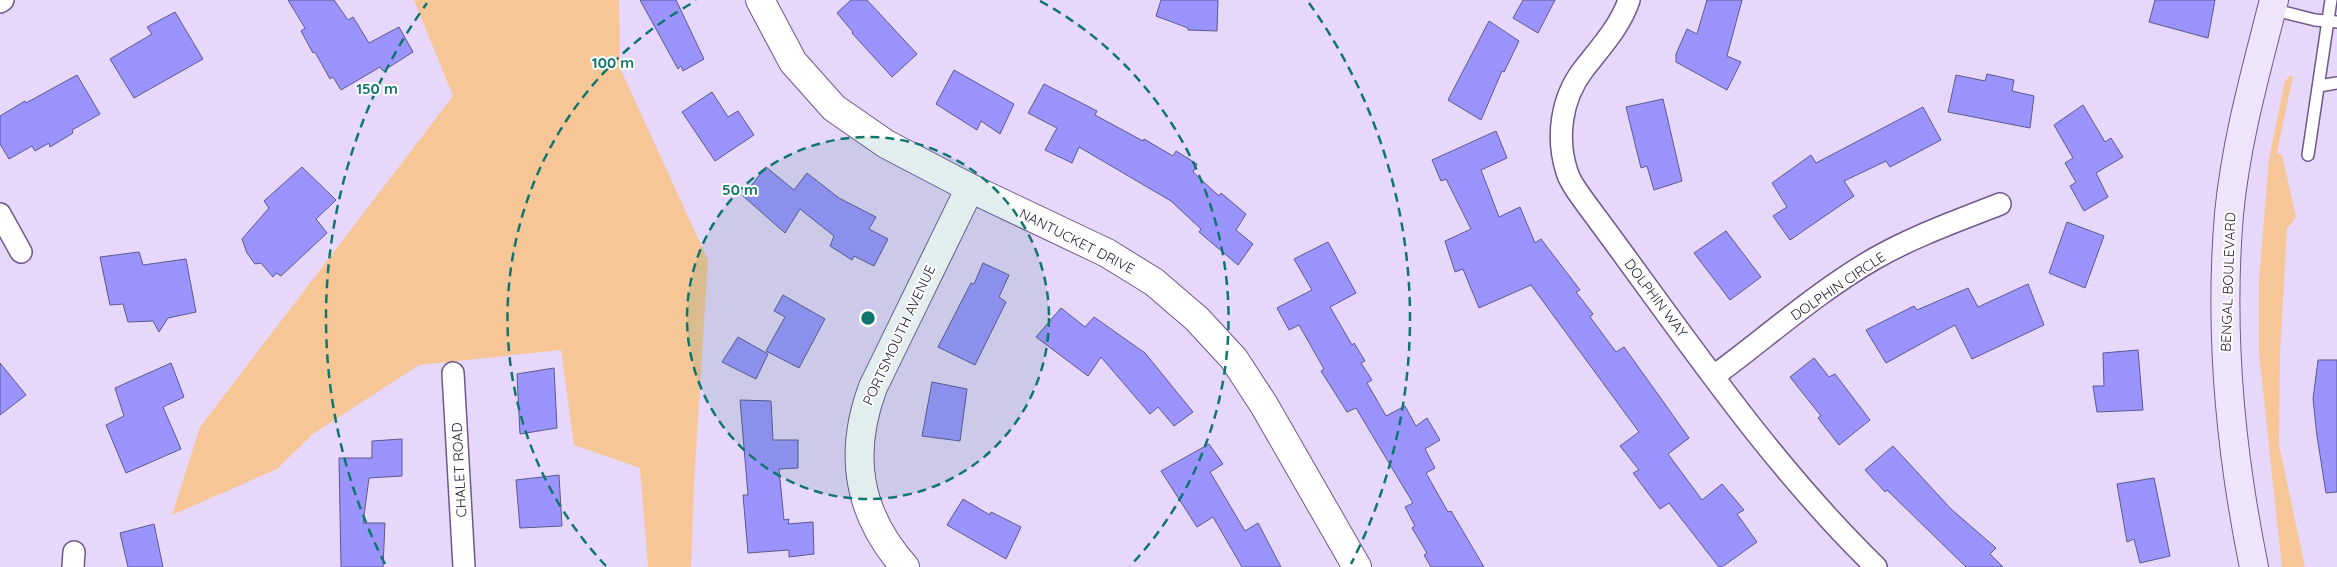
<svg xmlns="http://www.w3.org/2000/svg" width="2337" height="567" font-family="Quicksand,sans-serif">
<rect width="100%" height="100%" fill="#e7d7fb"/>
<!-- green -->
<g fill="#f7c697">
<path d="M414 0H619L620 68 708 260 694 484 691 567H648L640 468 574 445 561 350 419 365 313 434 277 469 172 515 200 427 453 96Z"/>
<path d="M2290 76H2293L2277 153 2282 155 2296 217 2287 229 2280 354 2279 445 2305 567H2282L2259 353V280L2269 159 2285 81Z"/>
</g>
<!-- building -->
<g fill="#9b94fe" stroke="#5b598e">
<path d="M288 0H334L348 20 353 17 369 43 399 27 413 52 383 71 380 67 341 90 333 77 330 79 315 52 313 53 301 31 305 28Z"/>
<path d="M640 0H676L704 59 683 71 681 66 678 69Z"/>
<path d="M851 0H867L917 54 892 77 852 33 853 32 837 13Z"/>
<path d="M1161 0H1218L1217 31 1188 30V28L1156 16Z"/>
<path d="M1523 0H1555L1538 33 1513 18Z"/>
<path d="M1707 0H1742L1727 56 1741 62 1727 90 1676 62V54L1687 29 1697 34Z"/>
<path d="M2155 0H2215L2208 38 2149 22Z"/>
<path d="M175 12 203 59 134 98 110 59 152 34 147 27Z"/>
<path d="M1489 21 1519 41 1504 72 1502 71 1481 120 1448 100Z"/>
<path d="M954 70 1014 104 1000 134 981 121 977 130 936 104Z"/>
<path d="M1987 74 2014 80 2012 91 2034 96 2030 128 1948 112 1956 75 1985 81Z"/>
<path d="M77 75 100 114 72 130 73 133 50 147 49 143 35 151 32 146 9 159 0 144V116L25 101 26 103Z"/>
<path d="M1044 84 1097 111 1095 115 1143 141 1144 139 1173 156 1176 151 1197 164 1193 172 1219 196 1221 193 1246 214 1236 230 1253 244 1238 265 1199 232 1201 229 1171 201 1079 147 1072 163 1045 150 1057 128 1028 113Z"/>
<path d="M712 92 728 117 738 111 754 135 715 161 682 112Z"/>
<path d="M1663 99 1682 181 1654 190 1647 166 1641 168 1626 107Z"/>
<path d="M2083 105 2105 142 2111 138 2123 157 2096 173 2108 197 2084 211 2070 186 2076 182 2065 163 2073 158 2054 125Z"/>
<path d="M1923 107 1941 140 1890 167 1886 161 1844 181 1854 196 1790 240 1773 216 1787 207 1772 183 1811 155 1816 163Z"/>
<path d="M1496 131 1507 158 1481 170 1499 217 1520 207 1535 243 1541 239 1580 290 1576 292 1593 314 1590 317 1616 352 1624 347 1662 400 1689 438 1668 454 1702 500 1722 484 1744 510 1737 514 1757 542 1722 567H1719L1669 503 1660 509 1633 473 1639 470 1620 446 1639 432 1531 285 1479 308 1463 269 1455 272 1445 241 1471 229 1446 179 1441 181 1432 160Z"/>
<path d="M302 167 336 200 316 219 327 233 281 276 276 273 273 277 261 263 255 264 247 253 242 239 269 208 264 201Z"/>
<path d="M766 167 794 190 807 173 839 198 876 217 869 229 888 239 874 266 854 256 852 260 830 246 834 236 800 209 785 233 743 196Z"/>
<path d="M2067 222 2104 236 2085 288 2049 273Z"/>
<path d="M1726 231 1761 277 1730 300 1694 253Z"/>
<path d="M1328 242 1356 293 1330 307 1352 345 1354 343 1365 361 1361 363 1372 380 1367 383 1386 416 1405 406 1416 426 1427 418 1440 440 1425 449 1435 468 1426 473 1448 512 1451 511 1484 567H1431L1424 555 1427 553 1412 528 1415 526 1405 507 1413 503 1356 408 1347 412 1321 371 1324 369 1299 325 1289 330 1277 308 1312 290 1294 259Z"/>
<path d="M139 252 143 265 186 259 196 312 168 318 159 332 153 321 128 322 123 304 110 305 100 257Z"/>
<path d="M983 263 1009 275 999 297 1006 302 975 365 938 347 971 283 974 284Z"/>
<path d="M2028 284 2044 325 1972 359 1955 325 1886 363 1866 330 1914 306 1917 310 1968 288 1978 307Z"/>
<path d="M783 295 825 319 799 368 766 351 785 317 774 311Z"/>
<path d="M1061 308 1085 327 1094 317 1145 353 1193 412 1174 426 1158 407 1150 414 1101 357 1088 376 1036 337Z"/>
<path d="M738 337 768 354 756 379 722 362Z"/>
<path d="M2138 350 2143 410 2097 412 2093 386H2104L2103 353Z"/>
<path d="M1814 358 1829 377 1835 374 1870 420 1839 445 1818 418 1821 416 1790 377Z"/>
<path d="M2318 360H2337V492L2326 493 2317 436 2313 399Z"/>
<path d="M0 363 26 395 0 415Z"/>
<path d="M171 363 184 397 163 407 181 449 126 473 106 425 124 416 115 388Z"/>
<path d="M554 368 557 428 520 434 517 374Z"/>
<path d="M932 382 967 389 960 441 922 436Z"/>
<path d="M740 400 771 401 773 440H798V468L779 469 784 520 789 519 788 524 813 522 814 554 789 557V550L748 553 743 495H748Z"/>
<path d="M402 439V476L369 478 363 523H385L383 567H341L339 458H372V441Z"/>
<path d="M1209 444 1223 464 1210 472 1245 531 1258 523 1281 567H1242L1213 517 1197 527 1161 471Z"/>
<path d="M1893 446 1951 509 1996 548 1990 554 2003 567H1966L1887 490 1885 492 1865 470Z"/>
<path d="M559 475 562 526 520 528 516 480Z"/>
<path d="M2154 478 2170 556 2140 563 2134 539 2127 542 2117 484Z"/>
<path d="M963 499 990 515 991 512 1021 527 1006 559 947 525Z"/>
<path d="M154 524 163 567H128L120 533Z"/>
</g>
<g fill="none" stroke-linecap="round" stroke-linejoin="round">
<!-- service casing -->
<g stroke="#70588c" stroke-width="14">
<g id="service">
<path d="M2271 9 2315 20 2337 22"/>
<path d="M2319 86 2337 83"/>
<path d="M2308 155 2331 0"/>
</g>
</g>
<!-- minor casing -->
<g stroke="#70588c" stroke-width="24">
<g id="minor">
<path d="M1629 0C1620 27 1600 48 1583 70 1561 99 1556 138 1567 172 1570 183 1580 195 1587 205 1679 328 1765 459 1876 567"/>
<path d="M0 2 3 0"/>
<path d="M0 214 21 252"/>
<path d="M453 373 464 567"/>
<path d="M1714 376C1767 337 1817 292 1874 259 1914 236 1957 221 2000 204"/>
<path d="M73 567 74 552"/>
</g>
</g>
<!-- tertiary casing -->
<g stroke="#70588c" stroke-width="30">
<g id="tertiary">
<path d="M760 0 793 62 834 108 886 144 970 188 1107 253 1154 282 1197 319 1234 359 1264 405 1357 567"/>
<path d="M905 567C857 513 848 454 873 387L970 188"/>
</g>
</g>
<!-- secondary casing -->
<g stroke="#70588c" stroke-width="30">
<path id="secondary" d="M2254 567C2230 450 2219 333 2229 214 2236 141 2256 71 2274 0"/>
</g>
<!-- service -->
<use href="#service" stroke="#fff" stroke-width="11"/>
<!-- minor -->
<use href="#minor" stroke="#fff" stroke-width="21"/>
<!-- tertiary -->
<use href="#tertiary" stroke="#fff" stroke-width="28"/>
<!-- secondary -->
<use href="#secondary" stroke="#eee5fa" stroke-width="28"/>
</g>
<!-- distance rings -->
<circle cx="868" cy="318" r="181" fill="#0f766e" fill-opacity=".12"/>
<g fill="none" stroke="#0f766e" stroke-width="2.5" stroke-dasharray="9 6">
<circle cx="868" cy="318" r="181"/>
<path d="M606 566A361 361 0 0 1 696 1M1040 1A361 361 0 0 1 1130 566"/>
<path d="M385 564A542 542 0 0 1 427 3M1309 3A542 542 0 0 1 1351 564"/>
</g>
<g text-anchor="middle" stroke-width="4" stroke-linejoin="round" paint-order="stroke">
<!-- street labels -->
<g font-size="14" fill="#23192e" stroke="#fff">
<text transform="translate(1077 241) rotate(27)" y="5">NANTUCKET DRIVE</text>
<text transform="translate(2228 282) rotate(-88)" y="5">BENGAL BOULEVARD</text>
<text transform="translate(1838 286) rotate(-34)" y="5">DOLPHIN CIRCLE</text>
<text transform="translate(1656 298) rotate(53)" y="5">DOLPHIN WAY</text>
<text transform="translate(899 335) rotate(-65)" y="5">PORTSMOUTH AVENUE</text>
<text transform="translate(459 470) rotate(-93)" y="5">CHALET ROAD</text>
</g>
</g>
<circle cx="868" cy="318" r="8" fill="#0f766e" stroke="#fff" stroke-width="2.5"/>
<g font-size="15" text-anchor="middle" font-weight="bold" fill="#0f766e" stroke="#fff" stroke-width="4" stroke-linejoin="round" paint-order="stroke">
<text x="613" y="68">100 m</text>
<text x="377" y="94">150 m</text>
<text x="740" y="195">50 m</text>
</g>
</svg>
